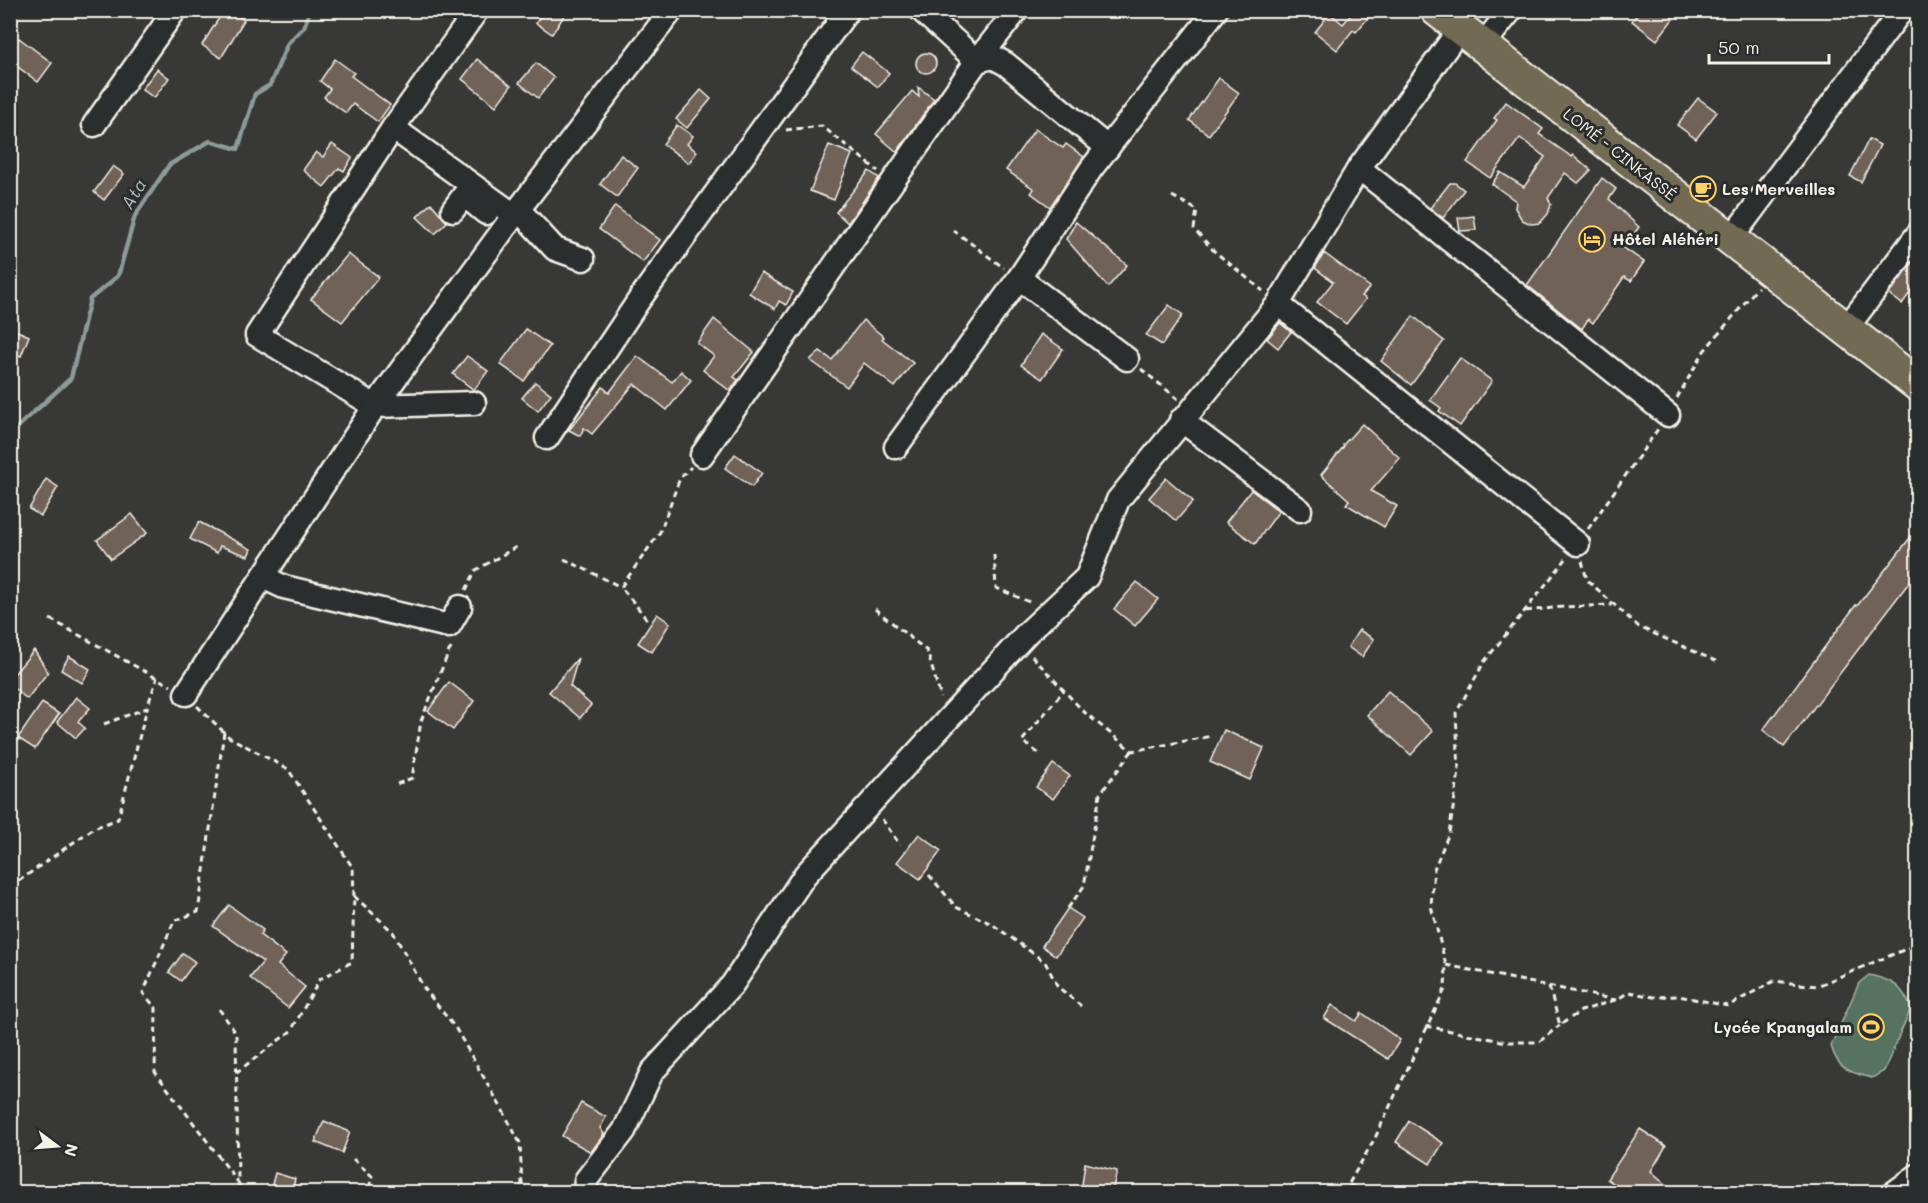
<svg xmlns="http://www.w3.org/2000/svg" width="1928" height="1203" font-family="Mali,sans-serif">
<rect width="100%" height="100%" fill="#383836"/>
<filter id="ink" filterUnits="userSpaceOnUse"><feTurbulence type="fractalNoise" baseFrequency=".0167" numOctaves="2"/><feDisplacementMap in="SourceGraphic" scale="12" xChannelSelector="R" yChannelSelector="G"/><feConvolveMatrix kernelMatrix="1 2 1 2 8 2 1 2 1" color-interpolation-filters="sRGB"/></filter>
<g filter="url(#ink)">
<!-- park -->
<path fill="#567261" stroke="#a5b2a4" stroke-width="1.5" d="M1869 975C1893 980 1902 986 1911 1008L1884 1071 1872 1078C1849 1072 1838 1070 1831 1046L1859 983Z"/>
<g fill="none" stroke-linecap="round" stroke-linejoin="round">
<!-- stream -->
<path stroke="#8c9c9b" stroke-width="4.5" d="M10 434 71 378 90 299 118 276 135 216 169 165 210 141 238 149 255 94 270 85 288 43 304 27 310 10"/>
</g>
<!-- building -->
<g fill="#706257" stroke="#f4f1e8" stroke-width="1.5">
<path d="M224 10H228L244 20 221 58 202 45Z"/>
<path d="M544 10H568L552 34 536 23Z"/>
<path d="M1355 10H1375L1356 32 1353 30 1337 50 1315 32 1330 13 1343 24Z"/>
<path d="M1640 10H1668L1673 19 1657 40 1632 21Z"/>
<path d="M19 38 52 63 38 82 10 61V50Z"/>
<path d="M862 52 889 73 878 87 851 66Z"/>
<circle cx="926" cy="63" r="10"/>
<path d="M335 59 354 73 351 76 390 105 378 122 353 104 346 113 324 97 330 89 320 81Z"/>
<path d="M477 59 511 86 496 106 462 79Z"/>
<path d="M536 63 554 78 538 98 519 83Z"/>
<path d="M157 69 169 78 154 98 142 89Z"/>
<path d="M1219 78 1239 93 1209 135 1189 120Z"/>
<path d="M918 87 934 99 897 152 876 134 912 91 919 97Z"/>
<path d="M701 90 711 99 687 128 676 119Z"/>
<path d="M1698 98 1717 112 1696 139 1677 125Z"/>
<path d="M1506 102 1543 129 1539 134 1572 157 1573 155 1591 170 1578 183 1565 173 1548 198 1551 204 1548 214 1540 223 1531 224 1522 220 1515 208 1516 201 1492 184 1500 172 1524 187 1545 157 1520 138 1490 178 1467 162 1497 120 1494 118Z"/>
<path d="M677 125 693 136 687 144 697 152 689 163 663 144Z"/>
<path d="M1035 129 1063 148 1066 144 1084 157 1050 207 1031 193 1034 189 1006 170Z"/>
<path d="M1869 139 1880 145 1861 182 1850 176Z"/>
<path d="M332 144 352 158 344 171 339 168 324 187 303 170 316 152 323 157Z"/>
<path d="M829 145 852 154 834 200 810 191Z"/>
<path d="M621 155 638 168 617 197 600 184Z"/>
<path d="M113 166 124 174 104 200 94 192Z"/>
<path d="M869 171 879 178 848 223 836 212Z"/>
<path d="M1602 178 1616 189 1609 199 1639 227 1624 248 1644 262 1631 281 1624 277 1593 323 1588 319 1582 329 1527 285Z"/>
<path d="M1450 183H1455L1464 190 1443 218 1430 208Z"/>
<path d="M431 203 447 222 435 234 417 217Z"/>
<path d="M615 206 660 240 643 262 599 229Z"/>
<path d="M1474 216 1476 230 1460 231 1458 218Z"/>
<path d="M1076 222 1127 265 1108 287 1066 239Z"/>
<path d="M1324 253 1370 287 1362 296 1366 299 1346 324 1317 302 1333 282 1315 268Z"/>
<path d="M348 254 379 277 342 322 311 299Z"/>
<path d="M1917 257V283L1902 304 1889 294Z"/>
<path d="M761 273 793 292 786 305 779 301 775 309 749 293Z"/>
<path d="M1169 305 1183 315 1162 345 1146 335Z"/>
<path d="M1413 316 1444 341 1411 385 1381 361Z"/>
<path d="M714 319 754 352 734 377 738 380 730 391 703 370 714 356 697 343Z"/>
<path d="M863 320 884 337 882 339 913 363 895 387 864 363 847 387 810 360 820 351 832 360Z"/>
<path d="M1280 323 1291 332 1278 348 1267 339Z"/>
<path d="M526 329 550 346 524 381 500 364Z"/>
<path d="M15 330 29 336 21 356 10 352V342Z"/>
<path d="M1041 334 1063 349 1042 379 1021 365Z"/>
<path d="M467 356 488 371 474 390 453 374Z"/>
<path d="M637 356 672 382 681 371 691 380 667 410 634 384 592 434 584 428 580 436 569 430 603 387 609 393Z"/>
<path d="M1460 358 1492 381 1460 426 1439 411 1441 408 1430 400Z"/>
<path d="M535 382 551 394 538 411 522 398Z"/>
<path d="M1362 424 1400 458 1371 491 1397 506 1384 527 1346 504 1349 500 1321 475 1344 446 1343 445Z"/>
<path d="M735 454 762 473 752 487 725 468Z"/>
<path d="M1166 478 1193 501 1176 521 1149 498Z"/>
<path d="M46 479 58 487 41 516 29 509Z"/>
<path d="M1251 490 1279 511 1255 544 1226 522Z"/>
<path d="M132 514 147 533 111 559 97 540Z"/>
<path d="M199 522 251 549 248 556 220 546 217 553 190 539Z"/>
<path d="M1917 529V572L1784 747 1763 730 1856 605 1857 606Z"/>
<path d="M1137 582 1158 599 1135 626 1114 609Z"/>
<path d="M657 614 670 623 652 652 638 643Z"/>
<path d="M1359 630 1374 639 1362 657 1348 647Z"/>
<path d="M34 650 48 672 27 699 10 685V679Z"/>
<path d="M69 656 90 669 82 683 61 670Z"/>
<path d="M578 658 570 686 591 705 580 718 549 692Z"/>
<path d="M449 682 474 701 453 730 428 711Z"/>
<path d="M1388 691 1433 731 1411 755 1367 715Z"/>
<path d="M76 697 90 708 78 722 85 728 76 738 57 722Z"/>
<path d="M42 703 59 714 35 749 18 738Z"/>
<path d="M1224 730 1264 748 1250 780 1210 762Z"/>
<path d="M1053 764 1070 776 1053 799 1036 787Z"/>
<path d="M919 834 941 851 920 879 897 862Z"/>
<path d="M229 905 263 930 260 935 286 955 278 965 305 987 288 1008 250 978 263 962 213 926Z"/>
<path d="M1068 908 1083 918 1056 956 1042 946Z"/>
<path d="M183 953 195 962 181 981 169 972Z"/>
<path d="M1332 1005 1356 1021 1362 1013 1400 1040 1388 1059 1324 1018Z"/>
<path d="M581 1103 606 1117 600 1128 604 1134 591 1152 562 1136Z"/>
<path d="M324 1121 350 1132 342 1153 315 1142Z"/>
<path d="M1409 1121 1443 1143 1430 1164 1396 1142Z"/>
<path d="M1640 1129 1666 1146 1651 1171 1667 1185 1661 1192H1626L1607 1179Z"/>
<path d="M1085 1163 1117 1171 1112 1192H1081Z"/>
<path d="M275 1173 295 1179 292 1192H270Z"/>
</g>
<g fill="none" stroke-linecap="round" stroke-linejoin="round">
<!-- minor casing -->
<g stroke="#f4f1e8" stroke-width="27">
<g id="minor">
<path d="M921 10 977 61 993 57 1006 64 1108 148"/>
<path d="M1482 46 1511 10"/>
<path d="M94 125 175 10"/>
<path d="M393 128 514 215"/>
<path d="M1359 168 1668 415"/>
<path d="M518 209 555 249 583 259"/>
<path d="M453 210 464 195 486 213"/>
<path d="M1730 240 1902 10"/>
<path d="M1019 278 1127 359"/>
<path d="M1278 304 1578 544"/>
<path d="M1845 330 1918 234"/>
<path d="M474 403 375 406 257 335 393 128 477 10"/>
<path d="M1181 420 1300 510"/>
<path d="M547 438 639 300 848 10"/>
<path d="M896 447 1019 278 1091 169 1216 10"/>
<path d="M702 455 977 61 1017 10"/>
<path d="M263 577 284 587 449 626 460 607"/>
<path d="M186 694 375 406 514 215 672 10"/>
<path d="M585 1192 586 1180 624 1131 652 1072 732 985 805 875 1027 633 1087 577 1118 500 1278 304 1359 168 1460 29"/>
<path d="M1895 1192 1918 1175"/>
</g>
</g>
<!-- highway casing -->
<g stroke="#f4f1e8" stroke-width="36">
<path id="highway" d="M1437 10 1918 385"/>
</g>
<!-- path -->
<g stroke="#f4f1e8" stroke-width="3" stroke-dasharray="6 4.5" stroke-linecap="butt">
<path d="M436 10 449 20"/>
<path d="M786 130 822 126 878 171"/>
<path d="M1172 196 1197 210 1194 229 1214 251 1263 291"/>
<path d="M953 230 1004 268"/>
<path d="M1141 369 1178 399"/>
<path d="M1677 398 1704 351 1758 287"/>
<path d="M1588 529 1658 429"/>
<path d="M994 555 996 588 1032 603"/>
<path d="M564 559 621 587"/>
<path d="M1582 561 1587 580 1639 627 1720 663"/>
<path d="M466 590 476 570 518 546"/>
<path d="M875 609 927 651 941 698"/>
<path d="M1526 611 1563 607 1612 605"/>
<path d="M50 619 171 686"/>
<path d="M647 619 621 587 660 532 680 478 691 467"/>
<path d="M1032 656 1083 711 1132 751 1212 736"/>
<path d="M197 706 229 737 288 769 353 868 354 896 352 962 320 979 291 1031 237 1072"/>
<path d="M104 724 147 708 157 678"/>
<path d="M224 732 198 912 174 921 143 993 156 1008 155 1072 238 1182"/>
<path d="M1038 753 1022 741 1064 690"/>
<path d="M397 784 412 778 421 721 449 651 454 645"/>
<path d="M882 819 900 845"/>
<path d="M929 875 956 907 992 924 1045 962 1058 987 1081 1006"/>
<path d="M10 887 94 828 118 819 147 708"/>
<path d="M354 896 393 932 424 988 456 1029 502 1109 520 1143 522 1185 530 1192"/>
<path d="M1068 908 1084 886 1100 794 1132 751"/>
<path d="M1446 965 1616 1000 1629 992 1653 997 1679 996 1728 1006 1774 981 1817 986 1918 944"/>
<path d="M1549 987 1560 1025 1581 1011 1615 1000"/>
<path d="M219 1009 236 1033 238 1182 242 1192"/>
<path d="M1426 1026 1507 1042H1539L1560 1025"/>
<path d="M353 1159 372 1176 368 1192"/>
<path d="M1349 1185 1365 1192"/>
<path d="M1344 1192 1375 1138 1445 989 1446 965 1431 906 1434 869 1449 833 1459 772 1456 713 1484 662 1566 559"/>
</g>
<!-- minor -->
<use href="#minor" stroke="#2a2d2e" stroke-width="22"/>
<!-- highway -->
<use href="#highway" stroke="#736b52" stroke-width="32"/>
</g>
</g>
<!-- icons -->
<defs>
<g id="cafe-ring" transform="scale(1.35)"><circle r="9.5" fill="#2a2d2e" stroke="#ffd166" stroke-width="1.5"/><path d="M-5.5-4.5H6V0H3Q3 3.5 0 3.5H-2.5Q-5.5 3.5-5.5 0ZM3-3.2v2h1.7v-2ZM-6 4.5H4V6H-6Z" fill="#ffd166"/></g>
<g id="hotel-ring" transform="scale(1.35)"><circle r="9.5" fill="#2a2d2e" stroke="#ffd166" stroke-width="1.5"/><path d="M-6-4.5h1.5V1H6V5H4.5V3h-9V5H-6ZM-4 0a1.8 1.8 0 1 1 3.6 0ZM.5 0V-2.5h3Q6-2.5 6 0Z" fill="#ffd166"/></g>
<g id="stadium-ring" transform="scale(1.35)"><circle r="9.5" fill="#2a2d2e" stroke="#ffd166" stroke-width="1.5"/><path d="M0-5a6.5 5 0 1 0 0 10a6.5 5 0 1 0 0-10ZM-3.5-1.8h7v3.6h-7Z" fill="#ffd166"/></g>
</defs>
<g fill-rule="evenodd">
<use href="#cafe-ring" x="1703" y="189"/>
<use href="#hotel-ring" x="1592" y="239"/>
<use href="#stadium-ring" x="1871" y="1027"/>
</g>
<g text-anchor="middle" stroke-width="6" stroke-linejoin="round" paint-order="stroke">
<!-- street labels -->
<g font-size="16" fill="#f4f1e8" stroke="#2a2d2e">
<text transform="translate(1620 154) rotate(38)" y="6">LOMÉ - CINKASSÉ</text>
</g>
<!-- poi labels -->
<g font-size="16" font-weight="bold" fill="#f4f1e8" stroke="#2a2d2e" text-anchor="start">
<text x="1722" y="195">Les Merveilles</text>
<text x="1612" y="245">Hôtel Aléhéri</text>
<text x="1852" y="1033" text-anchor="end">Lycée Kpangalam</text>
</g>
<!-- water labels -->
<g font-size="18" font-style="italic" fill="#aeb9b5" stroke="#2a2d2e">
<text transform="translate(134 194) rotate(-59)" y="6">Ata</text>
</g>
</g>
<!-- margin -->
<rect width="1928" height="1203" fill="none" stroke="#2a2d2e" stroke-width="36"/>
<rect x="18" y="18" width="1892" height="1167" fill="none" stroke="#f4f1e8" stroke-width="2" filter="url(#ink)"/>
<!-- north arrow -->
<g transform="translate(57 1146) rotate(106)" stroke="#2a2d2e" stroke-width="4.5" paint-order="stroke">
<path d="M0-4.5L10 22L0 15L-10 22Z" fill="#f4f1e8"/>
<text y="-9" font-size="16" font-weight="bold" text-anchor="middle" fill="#f4f1e8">N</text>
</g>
<!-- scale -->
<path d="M1709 54v9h120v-9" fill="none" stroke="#f4f1e8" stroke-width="3"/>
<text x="1718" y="54" font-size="18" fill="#f4f1e8" stroke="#2a2d2e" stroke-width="4.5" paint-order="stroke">50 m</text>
</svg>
